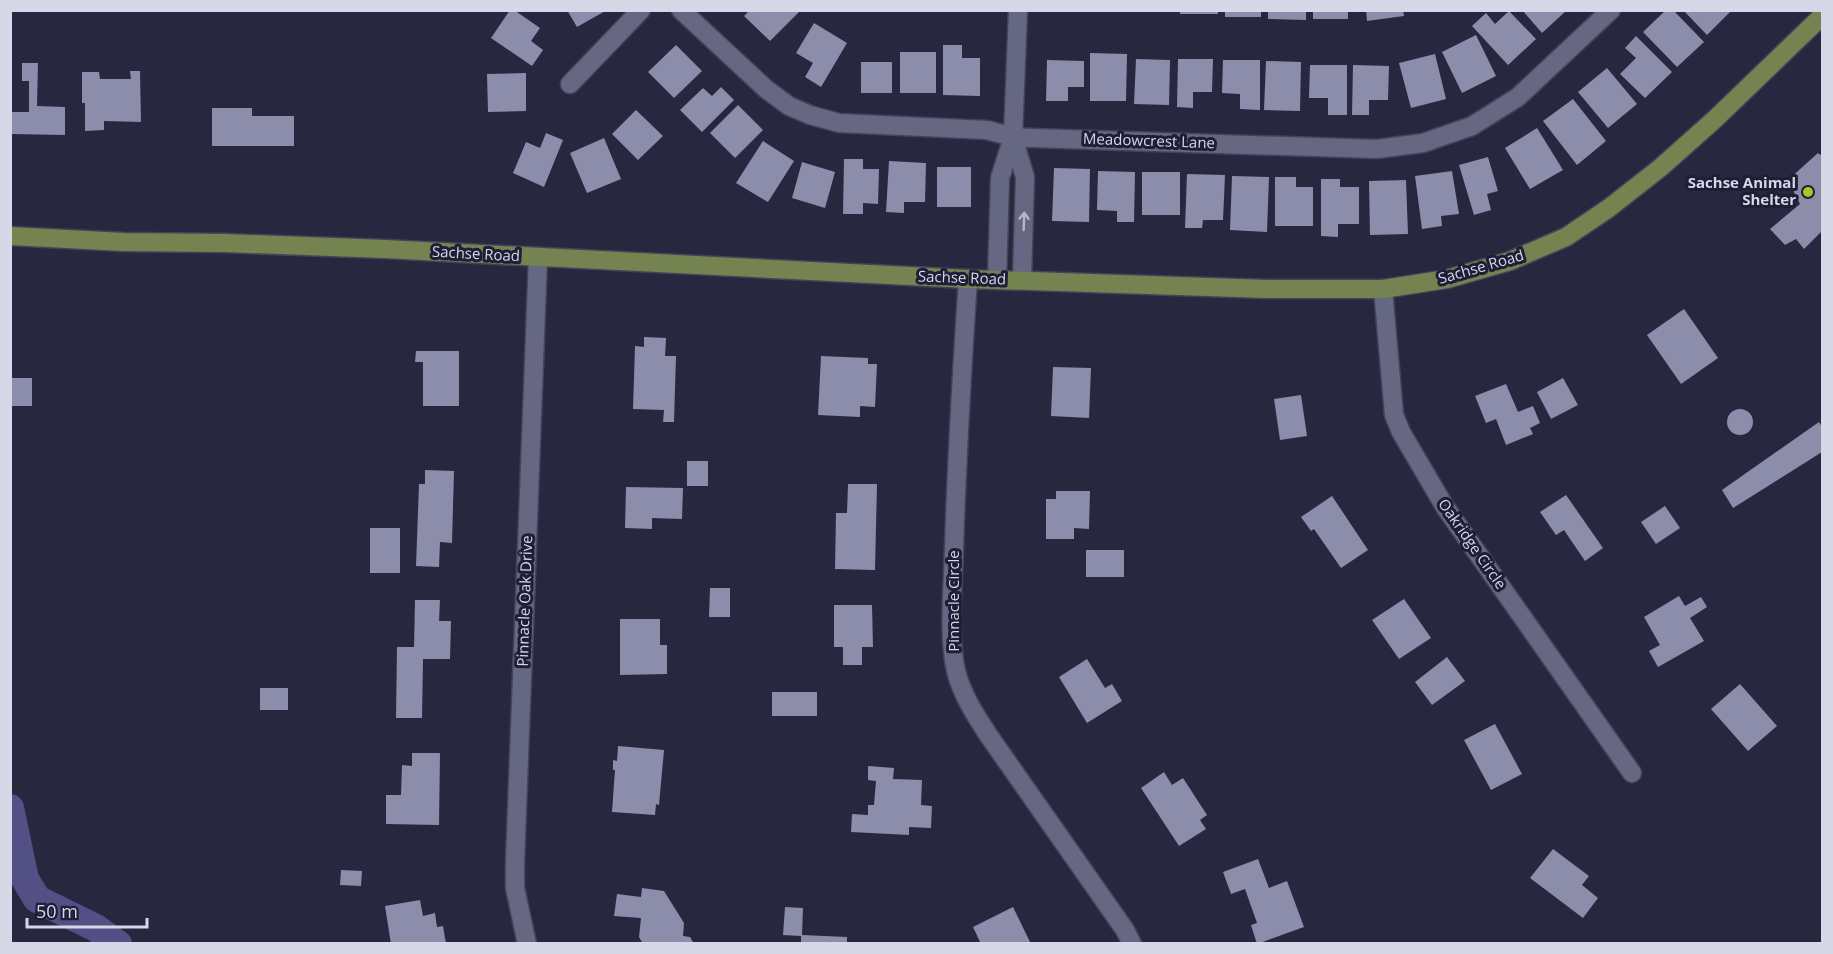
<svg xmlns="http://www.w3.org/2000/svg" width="1833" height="954" font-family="'Open Sans',sans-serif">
<rect width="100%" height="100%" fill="#282740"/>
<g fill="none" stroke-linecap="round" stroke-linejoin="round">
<!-- river -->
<path stroke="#525085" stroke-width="28" d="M10 808 25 879 37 899 96 928 118 944"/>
</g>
<!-- building -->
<g fill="#8c8dab">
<path d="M510 10H514L540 28 531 41 543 50 532 66 491 38Z"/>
<path d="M567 10H607L577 27Z"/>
<path d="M750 10H797L799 12 770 41 744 16Z"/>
<rect x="1180" y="10" width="38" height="4"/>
<rect x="1225" y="10" width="36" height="7"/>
<path d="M1268 10H1306V20L1268 19Z"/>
<rect x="1313" y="10" width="35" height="9"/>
<path d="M1366 10H1403L1404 16 1367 21Z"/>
<path d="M1522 10H1567L1542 33Z"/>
<path d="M1666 10H1673L1704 42 1677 67 1643 32Z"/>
<path d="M1683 10H1732L1707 35Z"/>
<path d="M1509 11 1536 39 1508 65 1472 26 1486 13 1495 24Z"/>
<path d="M814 23 847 43 821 87 805 77 813 63 796 53Z"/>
<path d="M1476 35 1496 76 1462 93 1442 52Z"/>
<path d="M1636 36 1672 72 1645 98 1620 74 1636 58 1625 48Z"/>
<path d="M676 45 702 71 674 98 648 72Z"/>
<path d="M943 45H962V58H980V96L943 95Z"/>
<rect x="900" y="52" width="36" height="41"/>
<path d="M1090 53 1127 54 1126 101H1090Z"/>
<path d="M1435 54 1446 99 1411 108 1399 63Z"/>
<path d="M1136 59 1170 60 1169 105 1134 104Z"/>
<path d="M1178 59H1213L1212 92H1193V108L1177 107Z"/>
<path d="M1047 60 1084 61V87H1068V101H1046Z"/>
<path d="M1223 60H1260V110L1240 109V94L1222 93Z"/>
<path d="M1266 61 1301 62 1300 111 1264 110Z"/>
<rect x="861" y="62" width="31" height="31"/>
<path d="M22 63H38L37 106 65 107V135L10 134 11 112H29V81H22Z"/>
<path d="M1310 65H1347V115H1328V98H1309Z"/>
<path d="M1353 65 1389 66 1388 100H1369V115H1352Z"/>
<path d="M1607 68 1637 104 1608 128 1578 92Z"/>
<path d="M130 71H140L141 122 104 121V130L85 131V103H82V72H99L100 79H131Z"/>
<path d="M526 73V111L488 112 487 74Z"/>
<path d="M721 87 734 100 702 132 680 110 703 88 712 96Z"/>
<path d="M1573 99 1606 141 1577 165 1543 121Z"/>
<path d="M738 105 763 130 735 158 710 133Z"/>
<path d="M212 108H252V116H294V146H212Z"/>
<path d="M636 110 663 136 638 160 612 134Z"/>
<path d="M1537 128 1563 170 1530 189 1505 148Z"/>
<path d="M546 133 563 140 544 187 513 173 526 142 540 148Z"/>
<path d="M604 138 621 179 587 193 570 153Z"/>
<path d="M763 141 794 161 768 202 736 183Z"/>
<path d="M1818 153 1822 156V231L1804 249 1796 239 1785 245 1770 229 1800 204 1788 180Z"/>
<path d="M1488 157 1498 191 1487 194 1491 210 1474 215 1459 165Z"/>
<path d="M844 159H863V169H879L878 204 863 203V214H843Z"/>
<path d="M889 161 926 163 925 202H904V213L886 212Z"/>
<path d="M802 162 835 172 825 208 792 198Z"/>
<rect x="937" y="167" width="34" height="40"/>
<path d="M1054 168 1090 169 1089 222 1052 221Z"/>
<path d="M1098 171 1135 172 1134 222H1117V211L1097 210Z"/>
<path d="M1452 171 1459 214 1441 216 1442 226 1422 229 1415 176Z"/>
<rect x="1142" y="172" width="38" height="43"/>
<path d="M1187 174 1225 175 1223 220H1203L1202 228H1185Z"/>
<path d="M1232 176 1269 177 1267 232 1230 230Z"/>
<path d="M1275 177H1296V187H1313V226H1275Z"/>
<path d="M1321 179H1340V187H1359V224H1338V237L1321 236Z"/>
<path d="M1406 180 1408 234 1370 235 1369 181Z"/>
<path d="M1684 309 1718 358 1681 384 1647 335Z"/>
<path d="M644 337 666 338 665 356H676L674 422H663L664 410 633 409 635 346 644 347Z"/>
<path d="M416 351H459V406H423V362H415Z"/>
<path d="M821 356 868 358V364H877L875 407 860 406V417L818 415Z"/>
<path d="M1053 367 1091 368 1089 418 1051 416Z"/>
<rect x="10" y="378" width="22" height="28"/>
<path d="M1563 378 1578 405 1551 419 1537 392Z"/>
<path d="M1506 384 1518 412 1533 406 1540 423 1530 428 1533 434 1506 445 1496 419 1486 423 1475 396Z"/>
<path d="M1301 395 1307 436 1280 440 1274 399Z"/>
<circle cx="1740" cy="422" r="13"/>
<path d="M1819 422 1822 427V452L1733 508 1722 490Z"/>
<rect x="687" y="461" width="21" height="25"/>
<path d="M425 470 454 471 452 543 440 542 439 567 416 566 419 484H425Z"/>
<path d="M848 484H877L875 570 835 569 836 513H847Z"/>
<path d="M626 487 683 488 682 519 652 518V529L625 528Z"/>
<path d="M1056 491H1090L1089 529 1074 528V539H1046V499H1056Z"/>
<path d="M1566 495 1603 548 1585 561 1564 530 1556 535 1540 512Z"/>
<path d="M1332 496 1368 550 1341 568 1314 529 1311 531 1301 517Z"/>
<path d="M1665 506 1680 528 1656 544 1641 522Z"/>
<rect x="370" y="528" width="30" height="45"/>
<rect x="1086" y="550" width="38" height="27"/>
<path d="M710 588H730V617H709Z"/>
<path d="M1679 596 1685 606 1701 597 1707 607 1690 618 1704 641 1658 667 1649 651 1660 645 1644 617Z"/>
<path d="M1404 599 1431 638 1399 659 1372 620Z"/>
<path d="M415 600H440L439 621H451L450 659H423L422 718H396L397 647H414Z"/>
<path d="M834 605H872L873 647H862V665H843V647H834Z"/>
<path d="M620 619H660V645H667V674L620 675Z"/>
<path d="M1447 657 1465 681 1432 705 1415 682Z"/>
<path d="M1087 659 1105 688 1112 684 1122 701 1087 723 1059 677Z"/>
<path d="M1740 684 1777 726 1748 751 1711 709Z"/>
<rect x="260" y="688" width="28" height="22"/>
<rect x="772" y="692" width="45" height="24"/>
<path d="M1495 724 1522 774 1491 790 1464 740Z"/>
<path d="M618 746 664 750 659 805 656 804 655 815 612 812 615 770H613V760L617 761Z"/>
<path d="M412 753H440L439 825 386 824V795H401L402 765 412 766Z"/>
<path d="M868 766 894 768 893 779 922 780 921 805 932 806 931 828 909 827V835L851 832 852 814 868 815V805H874L876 781 868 780Z"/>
<path d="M1164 772 1172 785 1183 778 1207 815 1200 820 1206 829 1179 846 1141 788Z"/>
<path d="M1553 849 1589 876 1582 885 1598 898 1583 918 1530 878Z"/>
<path d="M1258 859 1269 888 1287 881 1304 927 1257 944 1251 925 1257 923 1245 889 1231 894 1223 872Z"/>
<path d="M341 870 362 871 361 886 340 885Z"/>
<path d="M642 888 664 891 684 923 683 936 690 937 694 944H643L639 937 641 918 614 916 617 894 641 897Z"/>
<path d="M420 900 423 916 435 913 437 927 443 926 446 944H391L385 906Z"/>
<path d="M785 907 803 908 802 935 847 937V944H801V936L783 935Z"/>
<path d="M1013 907 1031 944H981L973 927Z"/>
</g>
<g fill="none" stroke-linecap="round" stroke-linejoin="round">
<!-- minor casing -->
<g stroke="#444459" stroke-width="21">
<g id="minor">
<path d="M681 10 766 89 789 106 810 115 839 123 987 130 1013 137 1033 138 1377 149 1423 143 1472 126 1518 97 1611 10"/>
<path d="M570 84 641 10"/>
<path d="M1013 137 1025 177 1022 279"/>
<path d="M968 279C962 368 957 458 954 548 953 585 948 636 956 671 962 695 976 716 989 736L1125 930 1132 944"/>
<path d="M997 279 1000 178 1013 137 1018 10"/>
<path d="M1383 289 1393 403 1394 415 1401 432 1445 507 1632 773"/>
<path d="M527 944 515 888V861L538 257"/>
</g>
</g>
<!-- major casing -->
<g stroke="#444459" stroke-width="21">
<path id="major" d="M10 236 124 242 224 243 385 249 968 279 1267 289H1383L1447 279 1510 261 1566 237 1609 208 1660 168 1714 120 1822 16"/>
</g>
<!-- minor -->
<use href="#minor" stroke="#666783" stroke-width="18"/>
<!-- major -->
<use href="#major" stroke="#758351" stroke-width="18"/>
</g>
<!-- one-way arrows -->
<defs><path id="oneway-shaft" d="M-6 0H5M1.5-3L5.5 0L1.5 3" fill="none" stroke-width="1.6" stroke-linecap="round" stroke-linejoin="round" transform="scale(1.5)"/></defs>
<use stroke="#b5b5ca" href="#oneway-shaft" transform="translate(1024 221) rotate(-88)"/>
<!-- markers -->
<circle fill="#a7c81f" stroke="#1f1e36" stroke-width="2" cx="1808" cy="192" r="6"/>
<g text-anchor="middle" stroke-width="6" stroke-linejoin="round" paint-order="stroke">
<!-- street labels -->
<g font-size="15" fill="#d7d7e8" stroke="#1f1e36">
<text transform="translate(1149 141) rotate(2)" y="5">Meadowcrest Lane</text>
<text transform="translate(476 254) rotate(3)" y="5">Sachse Road</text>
<text transform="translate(1481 267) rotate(-16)" y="5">Sachse Road</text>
<text transform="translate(962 278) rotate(2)" y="5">Sachse Road</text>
<text transform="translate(1472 544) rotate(55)" y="5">Oakridge Circle</text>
<text transform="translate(525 601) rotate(-88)" y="5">Pinnacle Oak Drive</text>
<text transform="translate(954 601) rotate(-90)" y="5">Pinnacle Circle</text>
</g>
<!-- poi labels -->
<g font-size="15" font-weight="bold" fill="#d7d7e8" stroke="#1f1e36" text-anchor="end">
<text x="1796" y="188">Sachse Animal<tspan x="1796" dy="17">Shelter</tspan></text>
</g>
</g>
<!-- border -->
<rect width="1833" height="954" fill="none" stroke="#d7d7e8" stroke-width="24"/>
<!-- scale -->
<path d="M27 918v9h120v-9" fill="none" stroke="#d7d7e8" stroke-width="3"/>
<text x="36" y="918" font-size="18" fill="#d7d7e8" stroke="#1f1e36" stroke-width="4.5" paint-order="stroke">50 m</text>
</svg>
